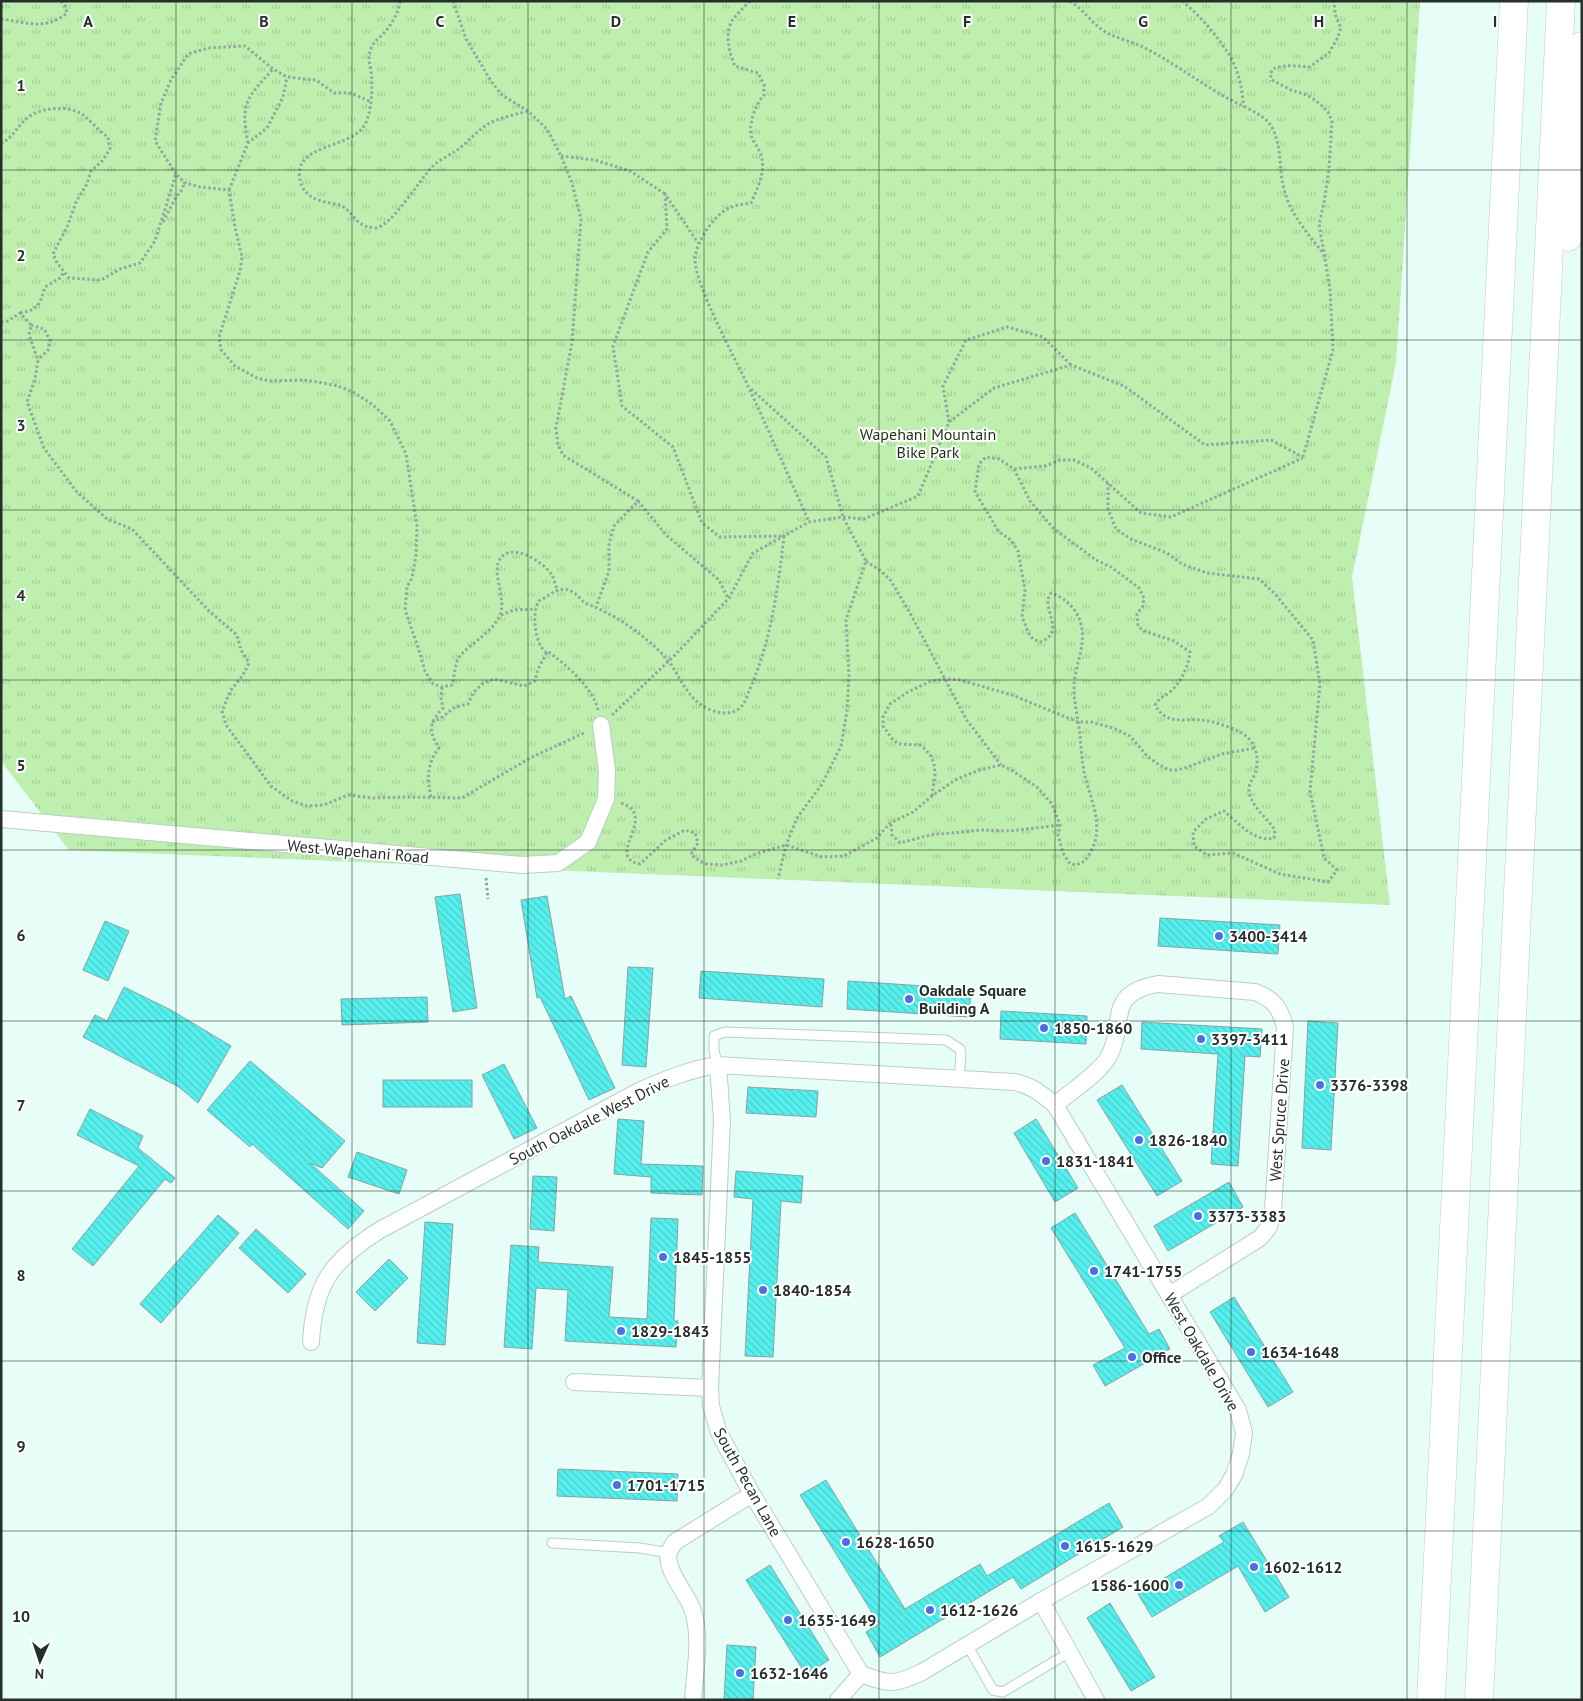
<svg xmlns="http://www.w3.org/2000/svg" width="1583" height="1701" font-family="'PT Sans',sans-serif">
<defs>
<pattern id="park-tufts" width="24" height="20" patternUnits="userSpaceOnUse" patternTransform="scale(1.25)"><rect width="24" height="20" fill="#bfefae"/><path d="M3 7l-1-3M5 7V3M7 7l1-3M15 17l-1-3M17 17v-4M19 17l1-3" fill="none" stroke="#a4cd96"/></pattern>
<pattern id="building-back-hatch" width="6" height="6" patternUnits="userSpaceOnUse" patternTransform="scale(1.25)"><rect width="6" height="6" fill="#55f0ed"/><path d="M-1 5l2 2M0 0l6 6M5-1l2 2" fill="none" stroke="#4acecb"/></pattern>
</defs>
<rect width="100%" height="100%" fill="#e6fef7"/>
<!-- park -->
<path fill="url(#park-tufts)" d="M1 1H1420L1396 363 1352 577 1390 905 69 850 1 761Z"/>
<!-- building -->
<g fill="url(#building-back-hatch)" stroke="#8aa2a1">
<path d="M460 894 477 1008 453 1012 435 897Z"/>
<path d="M547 896 565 999 571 996 615 1088 589 1100 540 997 537 998 521 900Z"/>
<path d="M1160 918 1280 925 1278 954 1158 946Z"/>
<path d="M105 921 129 931 108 981 83 970Z"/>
<path d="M628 967 653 968 646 1067 622 1065Z"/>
<path d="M701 971 824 979 822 1007 699 998Z"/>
<path d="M848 981 971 989 969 1017 847 1009Z"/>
<path d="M124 987 171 1010 231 1046 198 1103 179 1087 83 1037 95 1015 107 1021Z"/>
<path d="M427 997 428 1022 342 1025 341 999Z"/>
<path d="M1001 1011 1087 1016 1086 1044 1000 1039Z"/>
<path d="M1308 1021 1338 1023 1331 1150 1302 1148Z"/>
<path d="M1142 1022 1262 1029 1260 1057 1245 1056 1238 1166 1211 1164 1218 1054 1141 1049Z"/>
<path d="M250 1061 345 1141 322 1168 310 1163 364 1211 348 1229 252 1144 250 1147 207 1110Z"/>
<path d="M504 1064 537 1128 514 1139 482 1075Z"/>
<rect x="383" y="1080" width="89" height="27"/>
<path d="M1122 1085 1182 1181 1157 1196 1097 1100Z"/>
<path d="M748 1087 818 1091 816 1117 746 1113Z"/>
<path d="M90 1109 143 1136 138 1148 175 1178 171 1183 165 1179 93 1266 72 1249 139 1166 77 1135Z"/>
<path d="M618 1119 644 1121 641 1164 703 1166 702 1195 651 1193V1177L614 1174Z"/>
<path d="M1036 1119 1078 1188 1055 1202 1014 1133Z"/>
<path d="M357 1152 407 1170 399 1194 348 1177Z"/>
<path d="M736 1171 803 1176 801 1203 781 1201 773 1357 745 1356 753 1199 734 1197Z"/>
<path d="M533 1176 557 1177 554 1231 530 1229Z"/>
<path d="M1229 1182 1243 1207 1168 1251 1154 1226Z"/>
<path d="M1075 1213 1149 1334 1159 1329 1170 1349 1105 1386 1093 1365 1125 1348 1051 1228Z"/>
<path d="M218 1215 239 1233 161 1323 140 1304Z"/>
<path d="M651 1218 678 1219 674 1321H678L676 1347 565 1341 568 1290 536 1288 532 1349 504 1347 511 1245 539 1247 538 1262 613 1267 609 1317 647 1319Z"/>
<path d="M425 1222 453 1224 445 1345 417 1343Z"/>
<path d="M256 1229 306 1274 288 1293 239 1248Z"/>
<path d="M389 1259 408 1278 375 1311 356 1292Z"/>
<path d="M1234 1297 1293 1392 1268 1407 1210 1312Z"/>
<path d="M558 1469 678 1474 677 1501 557 1496Z"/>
<path d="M826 1480 905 1609 980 1564 987 1576 1109 1503 1123 1527 1021 1589 1013 1577 880 1657 866 1632 879 1624 800 1495Z"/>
<path d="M1243 1522 1289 1597 1265 1612 1238 1566 1152 1617 1138 1594 1224 1542 1219 1536Z"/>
<path d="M770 1565 829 1660 806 1675 746 1580Z"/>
<path d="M1110 1603 1155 1677 1131 1691 1087 1618Z"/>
<path d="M727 1645 756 1647 753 1700H724Z"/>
</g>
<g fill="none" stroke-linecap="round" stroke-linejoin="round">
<!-- lane casing -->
<g stroke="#b9cfc8" stroke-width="11">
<g id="lane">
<path d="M718 1065 714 1051V1036L725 1032 946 1040 960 1049 961 1056 959 1079"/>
<path d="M552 1543 640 1548 669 1553"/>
<path d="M967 1645 993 1690 1003 1692 1070 1652"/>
</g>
</g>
<!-- street casing -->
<g stroke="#b9cfc8" stroke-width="18">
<g id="street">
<path d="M1 819 522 865 558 863 588 842 606 799 607 771 601 725"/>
<path d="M1055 1105C1069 1093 1101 1072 1109 1056 1127 1022 1104 994 1158 984L1255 992C1274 999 1280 1008 1285 1027L1273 1210 1269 1227 1260 1238 1169 1295"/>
<path d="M311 1342C314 1284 332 1260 380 1230L639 1091C664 1080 690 1069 718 1065L1014 1082C1031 1085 1042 1094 1055 1105L1238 1410 1244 1433 1241 1454 1234 1475 1225 1490 1209 1506 1041 1601 922 1672C895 1685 889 1685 861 1674L752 1494 719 1433 711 1406 710 1388 722 1120 718 1065"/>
<path d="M574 1382 710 1388"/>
<path d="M1041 1601 1096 1700"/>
<path d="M693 1700C695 1670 702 1636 692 1608 686 1593 664 1568 669 1552 670 1549 673 1545 675 1542L752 1494"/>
<path d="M838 1700 861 1674"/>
</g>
</g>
<!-- highway casing -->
<g stroke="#b9cfc8" stroke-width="29">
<g id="highway">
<path d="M1568 237 1582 46"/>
<path d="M1431 1700 1514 1"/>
<path d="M1479 1700 1561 1"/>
</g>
</g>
<!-- path -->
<g stroke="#94a6a0" stroke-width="3" stroke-dasharray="2.5 2.5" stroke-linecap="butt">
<path d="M400 1C399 11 394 20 388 28 382 37 372 41 370 52 368 59 370 64 371 71 373 85 372 114 364 126 348 150 293 143 300 180 304 198 319 201 335 204 353 206 352 227 375 228 390 228 420 180 431 168 437 161 448 156 456 151 466 144 475 133 485 126 497 118 514 115 528 111"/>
<path d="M453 1 466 39 491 81 502 95 528 111 547 129 561 156 572 183 581 219 572 342 556 428 558 445 563 455 638 501 614 526 609 544V571L596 607"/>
<path d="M750 1C744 7 738 13 733 19 724 33 729 53 735 66L758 73 764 85V95C756 103 747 127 752 138 755 145 761 151 762 159 765 174 757 189 751 203 744 204 735 205 729 208 714 215 697 241 695 257 693 282 736 360 748 386 769 431 789 477 809 522"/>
<path d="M1070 1C1084 10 1093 25 1107 33 1117 38 1129 41 1139 45 1170 60 1197 81 1227 98 1238 104 1261 113 1269 123 1283 142 1278 168 1284 189 1290 214 1308 234 1323 253"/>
<path d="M1182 1C1199 14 1229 48 1236 69 1241 81 1242 94 1244 107"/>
<path d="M1 19C25 22 46 31 67 13L65 6 61 1"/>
<path d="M248 143C240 102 247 98 273 69"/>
<path d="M1 144C14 136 16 128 26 119 39 107 67 105 82 114 91 121 99 131 108 137L110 149 102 161 91 171 87 184 76 202 68 225 53 254 57 263 69 278 101 280 120 269 140 263 155 241 176 174 185 183 200 187 229 190 235 227 242 257 240 271 219 337 221 350 235 366 257 378 269 381 302 380 318 382 338 386 353 392 373 405 390 421 406 454 417 526 416 555 412 578 407 587 405 610 418 647 425 671 433 684 442 687 452 685C455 677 454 663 460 656 472 642 492 633 500 615 507 600 491 572 500 559 512 541 543 562 552 575 554 579 555 585 557 589"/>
<path d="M561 156 595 160 630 171 665 194"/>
<path d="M176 174 155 141 161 103 171 80 188 54 208 48 245 46 273 69 287 77 316 80 334 93H351L371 102"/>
<path d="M229 190 248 143 267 128 283 97 287 77"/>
<path d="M163 222 176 197 181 191 185 183"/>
<path d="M20 313C40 309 39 305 45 287L60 278 64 272"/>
<path d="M1 322 8 321 20 313 31 325 29 335 38 360 35 379 27 402 44 448 76 491 107 519 132 529 209 611 237 635 241 650 249 663 243 675 231 690 222 711 226 725 271 786 292 801 307 806 324 805 348 795 373 798 405 797 462 798 530 758 586 732"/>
<path d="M31 325 44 329 50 340 48 350 38 360"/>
<path d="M751 389 826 457 843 517 866 561 846 620 849 676 847 711 841 746 822 784 797 818 786 845 778 879"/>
<path d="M949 422 943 386 966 340 1007 327 1043 337 1071 365"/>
<path d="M1303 457 1333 350 1330 288 1319 224 1324 203 1329 169 1332 121 1328 112 1319 103 1307 95 1291 90 1272 80 1270 74 1273 69C1284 64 1297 66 1309 67L1329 53 1337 39 1341 28 1335 14 1334 1"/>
<path d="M1014 469 1030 501 1053 528 1096 560 1111 567 1139 588 1144 598 1143 606 1137 614 1138 626 1144 631 1174 641 1190 652C1188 667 1182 681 1170 692 1163 698 1161 696 1155 705 1167 726 1183 718 1202 720 1213 721 1238 729 1246 736 1256 744 1259 758 1256 771 1254 778 1248 783 1249 792 1252 807 1267 818 1275 830L1274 838C1255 843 1237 822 1224 811L1206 819 1193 832 1194 846 1207 855 1233 853 1280 874 1328 882 1337 870 1324 858 1310 791 1320 684 1313 640 1275 594 1259 579 1207 573 1182 564 1167 553 1131 539 1116 529 1108 509V483"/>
<path d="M638 501 666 535 719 580 728 598"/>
<path d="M866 561 881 571 891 581 910 613 966 719 1001 765"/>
<path d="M501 615 514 610 536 609"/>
<path d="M598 710C594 689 565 663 547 651L546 652C535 645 531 612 539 601 542 599 546 597 549 595 557 590 565 586 574 593 578 595 581 600 585 603 616 615 644 634 666 658 679 673 684 694 703 706 714 713 731 717 741 707 745 703 747 696 749 691 771 642 778 589 784 536L720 537 702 523 673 447 622 406 613 346 648 252 667 229 665 194 698 243"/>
<path d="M612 715 674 656 729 598 753 553 809 522 843 517 864 519 918 496 949 422 994 388 1071 365 1124 386 1205 445 1271 440 1303 457"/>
<path d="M432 722 441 718 455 707 468 704 473 693 482 684 494 679 524 686 535 681 538 669 547 652"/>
<path d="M932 796 935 775 934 763 931 756 925 749 920 745 899 744 893 740 883 726V717L890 704 908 692 931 681 945 679 960 680 1012 695 1078 722H1091L1113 728 1130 736 1148 757 1158 764 1169 770H1177L1185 768 1222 754 1255 748"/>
<path d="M431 797C427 778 427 763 439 748 428 730 429 723 443 708L441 698 442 687"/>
<path d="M621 803C660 816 603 857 640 864L666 840 685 830 695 833 698 843 691 854 699 861 707 864 722 865 741 861 755 854 786 845 822 857 844 856 877 838 890 823 913 812 932 796 955 780 979 770 1001 765 1013 771 1038 788 1052 804 1060 825 1058 835 1063 853 1070 864C1080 866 1085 862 1090 853 1105 828 1091 800 1085 776 1082 762 1081 748 1080 734 1078 719 1074 703 1074 688 1074 666 1088 644 1080 621 1076 608 1064 597 1051 593 1039 607 1068 632 1040 642L1033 639 1029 634 1022 617 1025 590 1018 551 1011 540 999 532 975 492 979 464 986 457 999 459 1014 469 1045 466 1060 460H1074L1091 468 1141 513 1171 517 1303 458"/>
<path d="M891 824 892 835 900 843 930 835 981 830 1010 831 1060 825"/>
<path d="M486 878 488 899"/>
</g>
<!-- lane -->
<use href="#lane" stroke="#fff" stroke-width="9"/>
<!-- street -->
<use href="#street" stroke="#fff" stroke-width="16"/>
<!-- highway -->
<use href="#highway" stroke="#fff" stroke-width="28"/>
</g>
<!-- grid -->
<path fill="none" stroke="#262f2c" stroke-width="1" stroke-opacity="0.55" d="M176 1V1700M352 1V1700M528 1V1700M704 1V1700M879 1V1700M1055 1V1700M1231 1V1700M1407 1V1700M1 170H1582M1 340H1582M1 510H1582M1 680H1582M1 850H1582M1 1021H1582M1 1191H1582M1 1361H1582M1 1531H1582"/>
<!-- markers -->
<g fill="#4b6ee1" stroke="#fff" stroke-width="2">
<circle cx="1219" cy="936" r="5"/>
<circle cx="909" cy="999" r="5"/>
<circle cx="1044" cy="1028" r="5"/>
<circle cx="1201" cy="1039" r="5"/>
<circle cx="1320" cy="1085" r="5"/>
<circle cx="1139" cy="1140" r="5"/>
<circle cx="1046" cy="1161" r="5"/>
<circle cx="1198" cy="1216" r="5"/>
<circle cx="663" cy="1257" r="5"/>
<circle cx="1094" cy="1271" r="5"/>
<circle cx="763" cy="1290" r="5"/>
<circle cx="621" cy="1331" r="5"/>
<circle cx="1251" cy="1352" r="5"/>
<circle cx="1132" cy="1357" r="5"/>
<circle cx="617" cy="1485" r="5"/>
<circle cx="846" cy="1542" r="5"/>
<circle cx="1065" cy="1546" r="5"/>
<circle cx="1254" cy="1567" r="5"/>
<circle cx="1179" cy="1585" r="5"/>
<circle cx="930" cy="1610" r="5"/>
<circle cx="788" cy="1620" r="5"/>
<circle cx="740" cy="1673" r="5"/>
</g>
<g text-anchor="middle" stroke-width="4" stroke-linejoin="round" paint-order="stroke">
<!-- park labels -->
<g font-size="16" fill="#1a3211" stroke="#fff">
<text x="928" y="440">Wapehani Mountain<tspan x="928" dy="18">Bike Park</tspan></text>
</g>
<!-- street labels -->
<g font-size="16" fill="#262f2c" stroke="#fff">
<text transform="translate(358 851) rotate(5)" y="6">West Wapehani Road</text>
<text transform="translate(589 1120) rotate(-27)" y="6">South Oakdale West Drive</text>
<text transform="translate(1279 1120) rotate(-86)" y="6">West Spruce Drive</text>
<text transform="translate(1202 1352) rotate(60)" y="6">West Oakdale Drive</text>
<text transform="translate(748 1482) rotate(61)" y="6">South Pecan Lane</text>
</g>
<!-- poi labels -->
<g font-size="16" font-weight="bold" fill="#262f2c" stroke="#fff" text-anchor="start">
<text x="1229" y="942">3400-3414</text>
<text x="919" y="996">Oakdale Square<tspan x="919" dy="18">Building A</tspan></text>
<text x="1054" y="1034">1850-1860</text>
<text x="1211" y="1045">3397-3411</text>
<text x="1330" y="1091">3376-3398</text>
<text x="1149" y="1146">1826-1840</text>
<text x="1056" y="1167">1831-1841</text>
<text x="1208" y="1222">3373-3383</text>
<text x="673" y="1263">1845-1855</text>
<text x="1104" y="1277">1741-1755</text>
<text x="773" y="1296">1840-1854</text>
<text x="631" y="1337">1829-1843</text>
<text x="1261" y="1358">1634-1648</text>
<text x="1142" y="1363">Office</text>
<text x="627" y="1491">1701-1715</text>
<text x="856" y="1548">1628-1650</text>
<text x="1075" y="1552">1615-1629</text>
<text x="1264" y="1573">1602-1612</text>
<text x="1169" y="1591" text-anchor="end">1586-1600</text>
<text x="940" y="1616">1612-1626</text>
<text x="798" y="1626">1635-1649</text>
<text x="750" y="1679">1632-1646</text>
</g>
</g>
<g font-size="16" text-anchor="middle" font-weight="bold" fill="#262f2c" stroke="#fff" stroke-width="4" stroke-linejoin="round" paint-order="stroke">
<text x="88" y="27">A</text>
<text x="264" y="27">B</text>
<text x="440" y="27">C</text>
<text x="616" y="27">D</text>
<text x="792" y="27">E</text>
<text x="967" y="27">F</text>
<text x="1143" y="27">G</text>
<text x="1319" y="27">H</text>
<text x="1495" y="27">I</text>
<text x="21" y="91">1</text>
<text x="21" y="261">2</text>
<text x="21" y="431">3</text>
<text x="21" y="601">4</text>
<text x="21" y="771">5</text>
<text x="21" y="941">6</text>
<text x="21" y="1111">7</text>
<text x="21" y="1281">8</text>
<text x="21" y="1452">9</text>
<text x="21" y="1622">10</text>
</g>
<!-- border -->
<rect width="1583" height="1701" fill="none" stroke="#262f2c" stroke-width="5"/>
<!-- north arrow -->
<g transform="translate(40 1661) rotate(183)" stroke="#ffffff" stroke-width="4" paint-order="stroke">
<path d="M0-4L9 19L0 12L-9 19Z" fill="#262f2c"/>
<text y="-8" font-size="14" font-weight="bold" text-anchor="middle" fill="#262f2c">N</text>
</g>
</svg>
